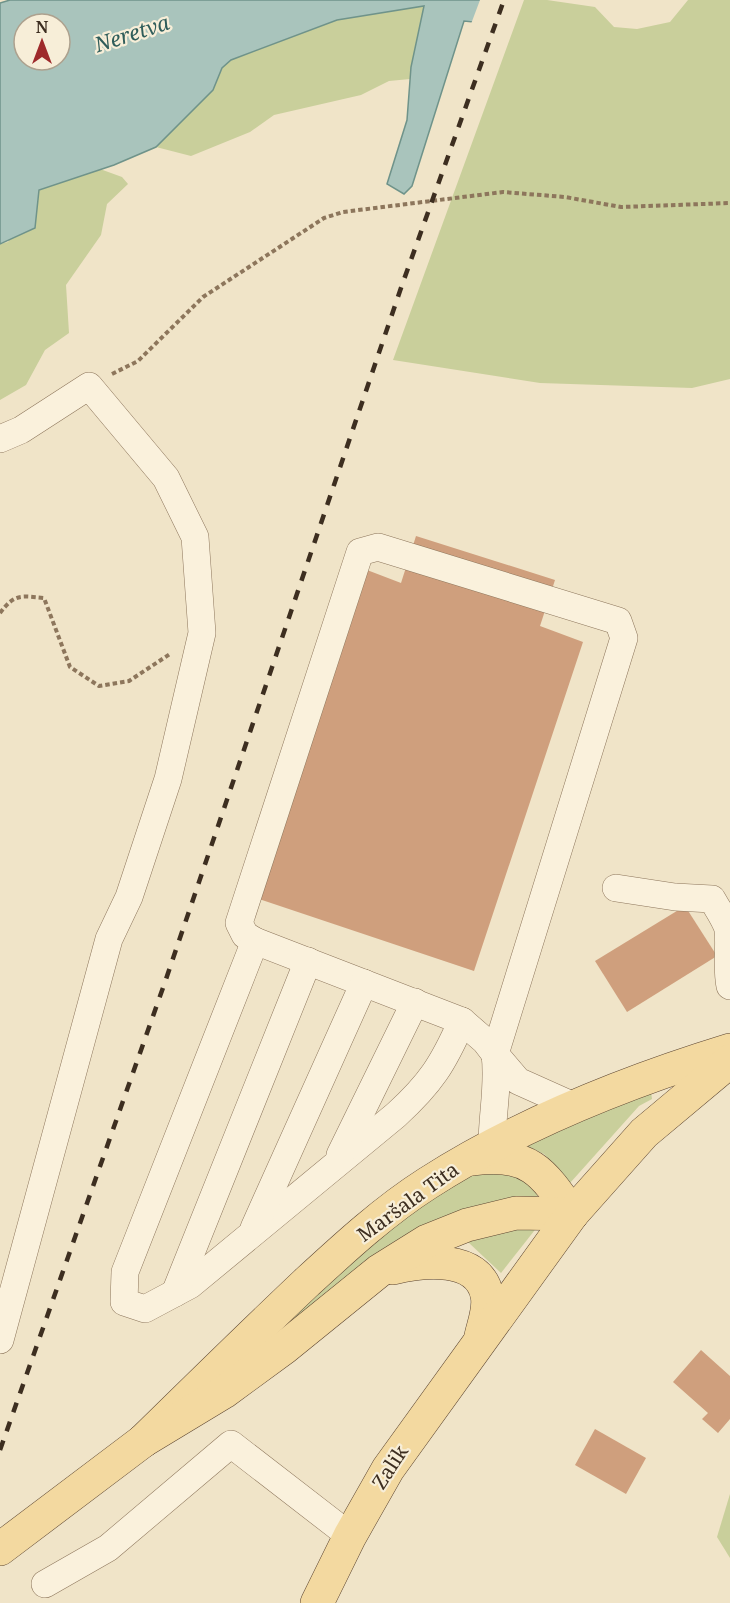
<svg xmlns="http://www.w3.org/2000/svg" width="730" height="1603" font-family="'Noto Serif',serif">
<rect width="100%" height="100%" fill="#f0e4c8"/>
<!-- green -->
<g fill="#c9cf9b">
<path d="M524 0H547L595 7 614 27 637 29 670 22 688 0H730V379L692 388 540 383 393 360Z"/>
<path d="M425 6 410 79 389 81 361 95 274 115 250 132 191 156 156 147 213 90 222 67 231 60 337 20Z"/>
<path d="M100 169 122 177 128 184 107 204 101 235 66 285 69 333 45 350 26 385 0 400V244L8 242 38 190Z"/>
<path d="M651 1092 652 1099 639 1106 570 1183 544 1154 526 1146 540 1134Z"/>
<path d="M512 1169 534 1187 538 1198 368 1266 287 1324V1316L394 1220 466 1176Z"/>
<path d="M538 1226 501 1273 468 1242 482 1233Z"/>
<path d="M730 1494V1558L717 1537Z"/>
</g>
<!-- water -->
<path fill="#a9c4bc" stroke="#6f938a" stroke-width="1.5" fill-rule="evenodd" d="M10 0H482L483 23 464 21 412 186 404 194 387 184 407 120 411 67 424 6 337 20 231 60 222 68 213 90 156 147 114 165 39 190 35 228 0 244V3ZM24 24H60V60H24Z"/>
<!-- pier -->
<path fill="#f0e4c8" d="M480 0H485L486 23 483 26 471 24Z"/>
<!-- building -->
<g fill="#cf9f7d">
<path d="M416 536 555 580 540 626 583 642 474 971 256 898 367 570 401 583Z"/>
<path d="M685 906 717 956 627 1012 595 961Z"/>
<path d="M701 1350 730 1376V1419L718 1433 702 1419 708 1413 673 1382Z"/>
<path d="M595 1429 646 1458 626 1494 575 1465Z"/>
</g>
<g fill="none" stroke-linecap="round" stroke-linejoin="round">
<!-- minor casing -->
<g stroke="#8d765c" stroke-width="28">
<g id="minor">
<path d="M0 439 21 430 89 386 166 478 195 537 202 633 168 779 129 897 109 939 0 1340"/>
<path d="M378 547 618 621 624 638 495 1054 485 1041 462 1021 255 941 245 935 239 923 360 552Z"/>
<path d="M616 888 675 897 712 899C717 908 725 919 728 929 730 948 726 967 730 986"/>
<path d="M255 941 125 1272 124 1302 145 1309 190 1285 396 1115C431 1083 443 1064 462 1021"/>
<path d="M492 1145C492 1114 499 1085 495 1054L518 1081 576 1107"/>
<path d="M340 1155 415 1002"/>
<path d="M254 1228 364 983"/>
<path d="M175 1293 308 961"/>
<path d="M45 1584 108 1548 231 1444 350 1536"/>
</g>
</g>
<!-- major casing -->
<g stroke="#5b4430" stroke-width="34">
<g id="major">
<path d="M473 1159C529 1151 543 1172 572 1214"/>
<path d="M393 1268C422 1261 479 1254 487 1295 490 1308 484 1323 481 1336"/>
<path d="M143 1441C197 1388 251 1335 306 1283 344 1248 384 1211 428 1183 520 1124 626 1082 730 1050"/>
<path d="M0 1549 143 1441 224 1392 284 1348 379 1271 427 1241 467 1225 516 1213 572 1214"/>
<path d="M317 1603 350 1536 388 1469 572 1214 644 1133 730 1061"/>
</g>
</g>
<!-- path -->
<g stroke="#8d765c" stroke-width="4" stroke-dasharray="4.5 3" stroke-linecap="butt">
<path d="M112 374 138 361 203 297 324 218 343 212 503 192 565 197 621 207 730 203"/>
<path d="M0 613C15 593 21 596 44 598L70 667 99 686 129 681 170 654"/>
</g>
<!-- minor -->
<use href="#minor" stroke="#faf1dc" stroke-width="27"/>
<!-- major -->
<use href="#major" stroke="#f3d9a0" stroke-width="33"/>
<!-- rail -->
<path stroke="#3d2e20" stroke-width="4.5" stroke-dasharray="10 10" stroke-linecap="butt" d="M0 1450 165 982 402 285 504 0"/>
</g>
<g text-anchor="middle" stroke-width="4.5" stroke-linejoin="round" paint-order="stroke">
<!-- street labels -->
<g font-size="20" fill="#3d2e20" stroke="#f7eed8">
<text transform="translate(408 1202) rotate(-36)" y="7">Maršala Tita</text>
<text transform="translate(390 1467) rotate(-57)" y="7">Zalik</text>
</g>
<!-- water labels -->
<g font-size="21" font-style="italic" fill="#2f5d5a" stroke="#f7eed8">
<text transform="translate(132 34) rotate(-18)" y="7">Neretva</text>
</g>
</g>
<!-- north arrow -->
<g transform="translate(42 42)"><circle r="28" fill="#f7eed8" stroke="#ada18e" stroke-width="1.5"/>
<path d="M0-4.5L10 22L0 15L-10 22Z" fill="#9e2a2b"/>
<text y="-9" font-size="16" font-weight="bold" text-anchor="middle" fill="#3d2e20">N</text>
</g>
</svg>
